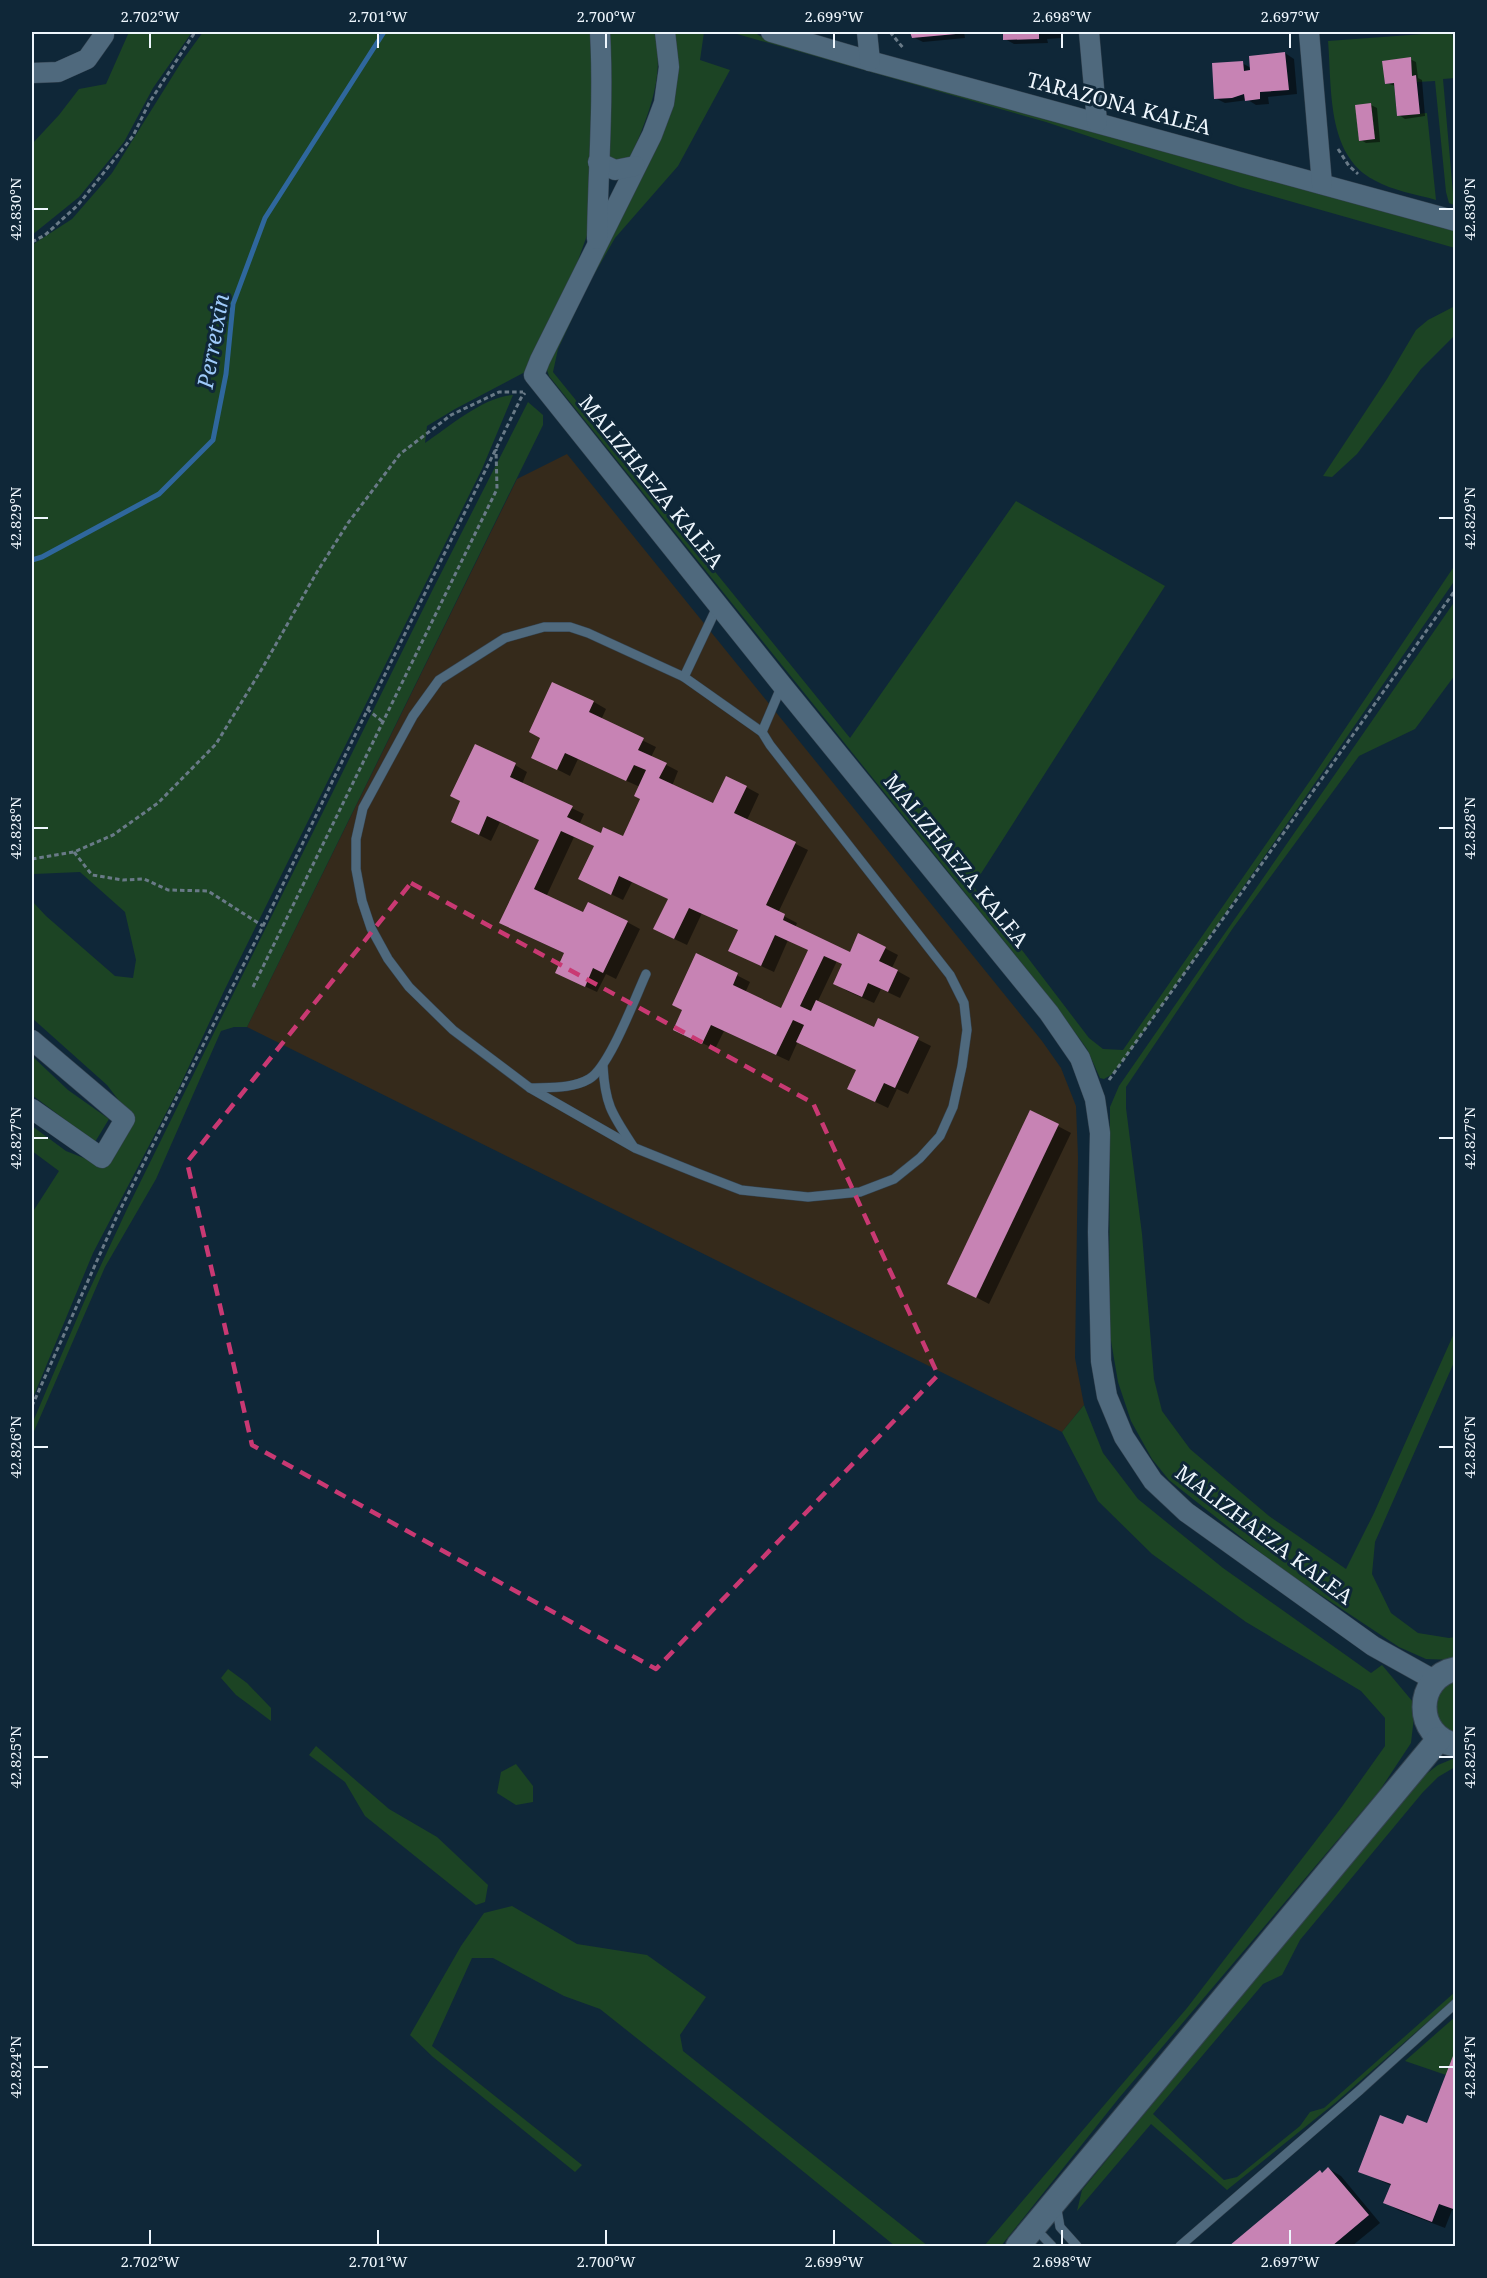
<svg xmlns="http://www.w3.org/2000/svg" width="1487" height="2278" font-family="'Noto Serif',serif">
<rect width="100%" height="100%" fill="#0f2738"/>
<!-- medical -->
<path fill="#352a1b" d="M567 454 1042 1041 1061 1068 1076 1106 1078 1157 1075 1358 1084 1405 1062 1432 247 1027 517 479Z"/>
<!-- green -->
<g fill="#1c4424">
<path d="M129 32H192L153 88 124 142 79 197 32 235V144L59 115 79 89 106 84Z"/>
<path d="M203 32H595L590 227 571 280 525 372 455 409 427 426 425 443C449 427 483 397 513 395L482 469 224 991 178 1090 93 1253 32 1400V1213L59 1171 32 1151V1126L66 1151 99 1164 130 1115 107 1085 32 1018V901L46 916 115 976 133 978 136 960 125 912 80 872 34 874 32 878V245L72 219 112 173 182 61Z"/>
<path d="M605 32H654C667 78 645 122 628 164L602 157Z"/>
<path d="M671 32H704L700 60 730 70 678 166 615 238 588 285 558 349 553 372 850 738 1016 501 1165 586 973 886 1089 1038 1103 1049 1123 1050 1314 775 1455 565V580L1126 1057 1111 1075 1104 1079 1100 1078 1087 1049 1053 1002 549 376 546 367 662 127Z"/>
<path d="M730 32H754L760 36 955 93 1455 231V248L1240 187 1046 122Z"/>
<path d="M1438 32H1452L1455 53V78L1443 79 1454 205 1449 203 1446 192 1435 81 1417 82 1416 76H1412L1410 58 1383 61 1385 84 1394 83 1397 116 1427 113 1436 200C1416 194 1393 191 1374 180 1326 155 1332 87 1328 41L1437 33Z"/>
<path d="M1455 306V335L1421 369 1357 454 1332 477 1323 476 1387 379 1416 330 1428 320Z"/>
<path d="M528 402 543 415V425L247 1027H234L221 1031 156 1179 105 1267 32 1436V1424L87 1295 128 1207 434 587Z"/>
<path d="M1455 601V675L1415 729 1359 756 1233 928 1126 1087V1108L1142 1234 1154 1379 1162 1411 1190 1449 1269 1516 1346 1569 1374 1513 1455 1331V1360L1375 1542 1372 1574 1391 1613 1418 1633 1449 1638 1455 1637V1660L1426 1659 1399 1647 1280 1568 1169 1480 1152 1459 1131 1421 1118 1382 1109 1329 1110 1107 1119 1086Z"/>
<path d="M32 1056 68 1090 109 1119 95 1142 32 1095Z"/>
<path d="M1084 1405 1103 1453 1138 1499 1223 1568 1371 1673 1382 1665 1413 1702 1414 1717 1411 1743 1380 1790 1119 2098 1001 2246H984L1187 2008 1341 1808 1385 1746V1718L1361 1691 1246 1622 1152 1554 1098 1501 1062 1432Z"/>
<path d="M228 1669 247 1683 271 1708V1721L236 1695 221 1678Z"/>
<path d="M1455 1679V1738L1434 1721 1437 1690Z"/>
<path d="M316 1746 389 1809 437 1837 488 1885 485 1902 476 1905 365 1816 345 1782 309 1755Z"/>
<path d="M1455 1758V1767L1438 1777 1423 1792 1300 1940 1282 1975 1263 1984 1153 2114 1224 2180 1237 2177 1300 2126 1310 2112 1324 2108 1455 1992V1998L1335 2103 1227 2190 1151 2124 1077 2211 1082 2190 1417 1781 1438 1765Z"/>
<path d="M516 1764 533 1786V1802L516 1805 497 1793 501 1772Z"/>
<path d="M512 1906 577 1944 647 1955 706 1997 680 2035 683 2051 928 2246H895L741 2121 600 2009 564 1996 493 1958H472L432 2046 582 2165 575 2172 433 2057 410 2035 461 1946 484 1913Z"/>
<path d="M1455 2017V2057L1446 2075 1405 2061Z"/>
</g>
<!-- shadow -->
<g fill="#0007">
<path d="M913 32H964L965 38 923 42 913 37Z"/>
<path d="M1004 32H1061V38L1047 39 1048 43 1014 44 1005 39Z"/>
<path d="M1285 53 1294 59 1297 94 1268 97 1269 104 1256 105 1248 100 1225 103 1215 98 1242 63 1251 68Z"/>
<path d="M1410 59 1416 62 1418 78 1422 80 1425 116 1405 119 1399 115 1395 86 1386 83Z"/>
<path d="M1371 105 1377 108 1380 142 1366 143 1361 140Z"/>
<path d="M594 702 606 709 601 720 656 747 651 757 678 771 672 786 714 805 746 787 759 794 747 820 808 850 778 913 797 923 795 928 850 954 859 935 898 955 892 968 910 978 900 998 881 989 874 1003 847 991 835 983 844 965 837 961 817 1003 874 1029 879 1020 931 1046 908 1094 897 1089 888 1108 861 1095 857 1070 798 1041 789 1061 724 1031 715 1049 687 1036 684 1010 697 955 750 982 745 993 782 1010 810 950 788 940 774 972 742 957 739 931 702 913 687 945 668 936 669 899 632 882 623 900 580 879 595 846 574 837 546 897 584 914 627 922 640 929 616 979 606 974 597 992 569 979 566 954 514 930 540 840 500 822 491 841 465 828 515 765 527 772 522 784 584 814 579 825 601 835 623 838 642 799 640 787 578 759 570 776 533 757Z"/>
<path d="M1031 1112 1071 1133 989 1304 962 1290Z"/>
<path d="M1456 2059V2211L1452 2210 1445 2228 1398 2210 1385 2202 1392 2186 1360 2171 1404 2126 1428 2124Z"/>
<path d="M1329 2169 1341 2176 1380 2223 1352 2246H1231L1320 2172 1323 2174Z"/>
</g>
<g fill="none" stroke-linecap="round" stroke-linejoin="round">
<!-- stream -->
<path stroke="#2f679d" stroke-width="5" d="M32 560 42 557 159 494 213 440 226 374 233 304 265 218 384 32"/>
</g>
<!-- building -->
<g fill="#c783b4">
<path d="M910 32H956V34L912 38Z"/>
<path d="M1003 32H1051V33L1039 34V39L1003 40Z"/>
<path d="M1285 52 1289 90 1260 92V99L1245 101 1244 94 1232 98 1214 99 1212 63 1243 61 1244 71 1250 70 1249 56Z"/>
<path d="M1411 57 1412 76 1416 75 1420 114 1397 116 1394 83 1385 84 1382 61Z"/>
<path d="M1371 103 1375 139 1359 141 1355 105Z"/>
<path d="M552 682 594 701 589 712 644 738 638 750 667 763 659 778 713 803 726 776 747 786 734 813 796 842 766 905 785 914 783 920 850 952 858 933 886 947 879 961 898 970 888 992 868 983 862 997 833 984 842 964 824 956 800 1006 811 1011 816 1000 874 1027 878 1018 919 1037 895 1088 884 1083 875 1102 847 1089 856 1070 796 1042 804 1025 793 1020 776 1055 711 1025 702 1044 673 1030 682 1010 672 1005 696 953 738 973 733 985 781 1008 808 950 775 935 761 966 728 951 738 930 689 908 674 939 653 929 668 899 619 876 611 895 578 879 594 846 561 831 534 889 583 912 588 902 628 921 603 973 593 968 585 987 555 973 564 953 499 923 539 840 487 816 479 835 451 822 460 801 450 796 475 744 516 763 510 777 573 806 567 817 601 833 603 827 623 836 640 799 634 796 646 770 634 765 626 781 565 753 557 770 531 758 540 738 529 732Z"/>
<path d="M1030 1110 1059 1124 976 1298 947 1284Z"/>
<path d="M1453 2056 1456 2057V2210L1439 2204 1432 2222 1383 2203 1391 2184 1358 2172 1380 2115 1403 2124 1407 2115 1427 2123Z"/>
<path d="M1328 2167 1369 2215 1332 2246H1229L1320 2170 1322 2173Z"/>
</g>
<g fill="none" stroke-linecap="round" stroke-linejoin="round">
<!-- service casing -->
<g stroke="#344350" stroke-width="10">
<g id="service">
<path d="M544 627H570L588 633 684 677 762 732 770 745 950 975 964 1003 967 1030 962 1066 953 1107 940 1136 920 1158 894 1179 860 1192 808 1197 741 1190 697 1173 635 1148 530 1088 453 1030 409 987 388 959 371 928 362 901 356 869V839L363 808 413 716 439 680 505 638Z"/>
<path d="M684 677 718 605"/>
<path d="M762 732 782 685"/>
<path d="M603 1066C605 1105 612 1114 633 1146"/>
<path d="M530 1088C549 1087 572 1089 589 1079 609 1068 635 998 646 974"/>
<path d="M1056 2204 1060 2227 1077 2246"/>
<path d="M1035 2228 1052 2246"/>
<path d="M1180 2246 1360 2090 1456 2003"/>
</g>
</g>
<!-- minor casing -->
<g stroke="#344350" stroke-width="21">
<g id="minor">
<path d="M665 32 669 67 664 103 652 135 540 360 534 375 782 685 1049 1013 1080 1058 1095 1099 1100 1133 1098 1232 1101 1361 1107 1396 1124 1437 1153 1481 1186 1512 1373 1646 1434 1680"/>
<path d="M771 32 870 61 1456 221"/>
<path d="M867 32 870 61"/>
<path d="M1089 32 1097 122"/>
<path d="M1309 32 1322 184"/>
<path d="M32 73 58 72 87 59 104 35V32"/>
<path d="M598 162 615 170 635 166"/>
<path d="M597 239C598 170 604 100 600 32"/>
<path d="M32 1040 125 1119 102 1158 32 1109"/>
</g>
</g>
<!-- tertiary casing -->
<g stroke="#344350" stroke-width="26">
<g id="tertiary">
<path d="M1456 1669C1414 1677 1414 1737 1456 1745"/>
<path d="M1018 2246 1439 1739"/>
</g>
</g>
<!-- path -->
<g stroke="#697a87" stroke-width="3" stroke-dasharray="4.5 3" stroke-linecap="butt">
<path d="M890 32 904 49"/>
<path d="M1338 149 1349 166 1358 174"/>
<path d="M32 242 45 235 78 205 133 136 149 103 195 32"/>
<path d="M367 709 383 722"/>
<path d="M74 852 92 875 123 880 144 879 168 890 208 891 263 926"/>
<path d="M32 859 74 852 113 835 158 803 216 744 263 667 317 572 348 523 400 454 451 415 499 392H523"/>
<path d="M253 987 497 489 496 449"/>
<path d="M1109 1080 1456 589"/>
<path d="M32 1406 117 1216 263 926 333 780 521 398 525 393"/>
</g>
<!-- service -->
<use href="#service" stroke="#4f697d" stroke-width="9"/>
<!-- minor -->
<use href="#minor" stroke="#4f697d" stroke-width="20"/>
<!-- tertiary -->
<use href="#tertiary" stroke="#4f697d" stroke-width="24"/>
</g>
<!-- marked area -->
<path fill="none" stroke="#c93973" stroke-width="4.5" stroke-dasharray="12 8" stroke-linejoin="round" d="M411 883 813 1103 938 1375 656 1669 252 1445 187 1162Z"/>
<!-- ticks -->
<path fill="none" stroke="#eef6fd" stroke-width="2" d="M150 33V48M378 33V48M606 33V48M834 33V48M1062 33V48M1290 33V48M33 209H48M1439 209H1454M33 518H48M1439 518H1454M33 828H48M1439 828H1454M33 1138H48M1439 1138H1454M33 1447H48M1439 1447H1454M33 1757H48M1439 1757H1454M33 2067H48M1439 2067H1454M150 2230V2245M378 2230V2245M606 2230V2245M834 2230V2245M1062 2230V2245M1290 2230V2245"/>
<g text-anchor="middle" stroke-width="6" stroke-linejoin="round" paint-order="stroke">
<!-- street labels -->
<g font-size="21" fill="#eef6fd" stroke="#0f2738">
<text transform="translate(1119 104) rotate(15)" y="7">TARAZONA KALEA</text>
<text transform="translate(651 482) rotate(51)" y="7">MALIZHAEZA KALEA</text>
<text transform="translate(956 861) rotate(51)" y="7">MALIZHAEZA KALEA</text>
<text transform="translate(1264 1535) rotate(37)" y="7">MALIZHAEZA KALEA</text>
</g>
<!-- water labels -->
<g font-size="22" font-style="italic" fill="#9fcbfa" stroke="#0f2738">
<text transform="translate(213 341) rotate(-80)" y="8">Perretxin</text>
</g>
</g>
<!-- border -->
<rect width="1487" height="2278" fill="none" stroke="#0f2738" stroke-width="66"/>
<rect x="33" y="33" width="1421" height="2212" fill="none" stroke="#eef6fd" stroke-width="2"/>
<g font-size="15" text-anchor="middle" fill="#eef6fd">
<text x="150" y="22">2.702°W</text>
<text x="378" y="22">2.701°W</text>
<text x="606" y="22">2.700°W</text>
<text x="834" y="22">2.699°W</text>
<text x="1062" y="22">2.698°W</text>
<text x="1290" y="22">2.697°W</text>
<text transform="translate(16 209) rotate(-90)" y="5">42.830°N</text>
<text transform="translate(1470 209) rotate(-90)" y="5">42.830°N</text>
<text transform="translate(16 518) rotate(-90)" y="5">42.829°N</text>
<text transform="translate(1470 518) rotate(-90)" y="5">42.829°N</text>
<text transform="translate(16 828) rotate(-90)" y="5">42.828°N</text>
<text transform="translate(1470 828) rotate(-90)" y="5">42.828°N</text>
<text transform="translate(16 1138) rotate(-90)" y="5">42.827°N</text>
<text transform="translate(1470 1138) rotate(-90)" y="5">42.827°N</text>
<text transform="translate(16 1447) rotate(-90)" y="5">42.826°N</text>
<text transform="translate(1470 1447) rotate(-90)" y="5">42.826°N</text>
<text transform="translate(16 1757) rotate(-90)" y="5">42.825°N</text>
<text transform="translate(1470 1757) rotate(-90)" y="5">42.825°N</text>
<text transform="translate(16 2067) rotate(-90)" y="5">42.824°N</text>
<text transform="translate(1470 2067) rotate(-90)" y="5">42.824°N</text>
<text x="150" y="2267">2.702°W</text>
<text x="378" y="2267">2.701°W</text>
<text x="606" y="2267">2.700°W</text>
<text x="834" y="2267">2.699°W</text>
<text x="1062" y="2267">2.698°W</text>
<text x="1290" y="2267">2.697°W</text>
</g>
</svg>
